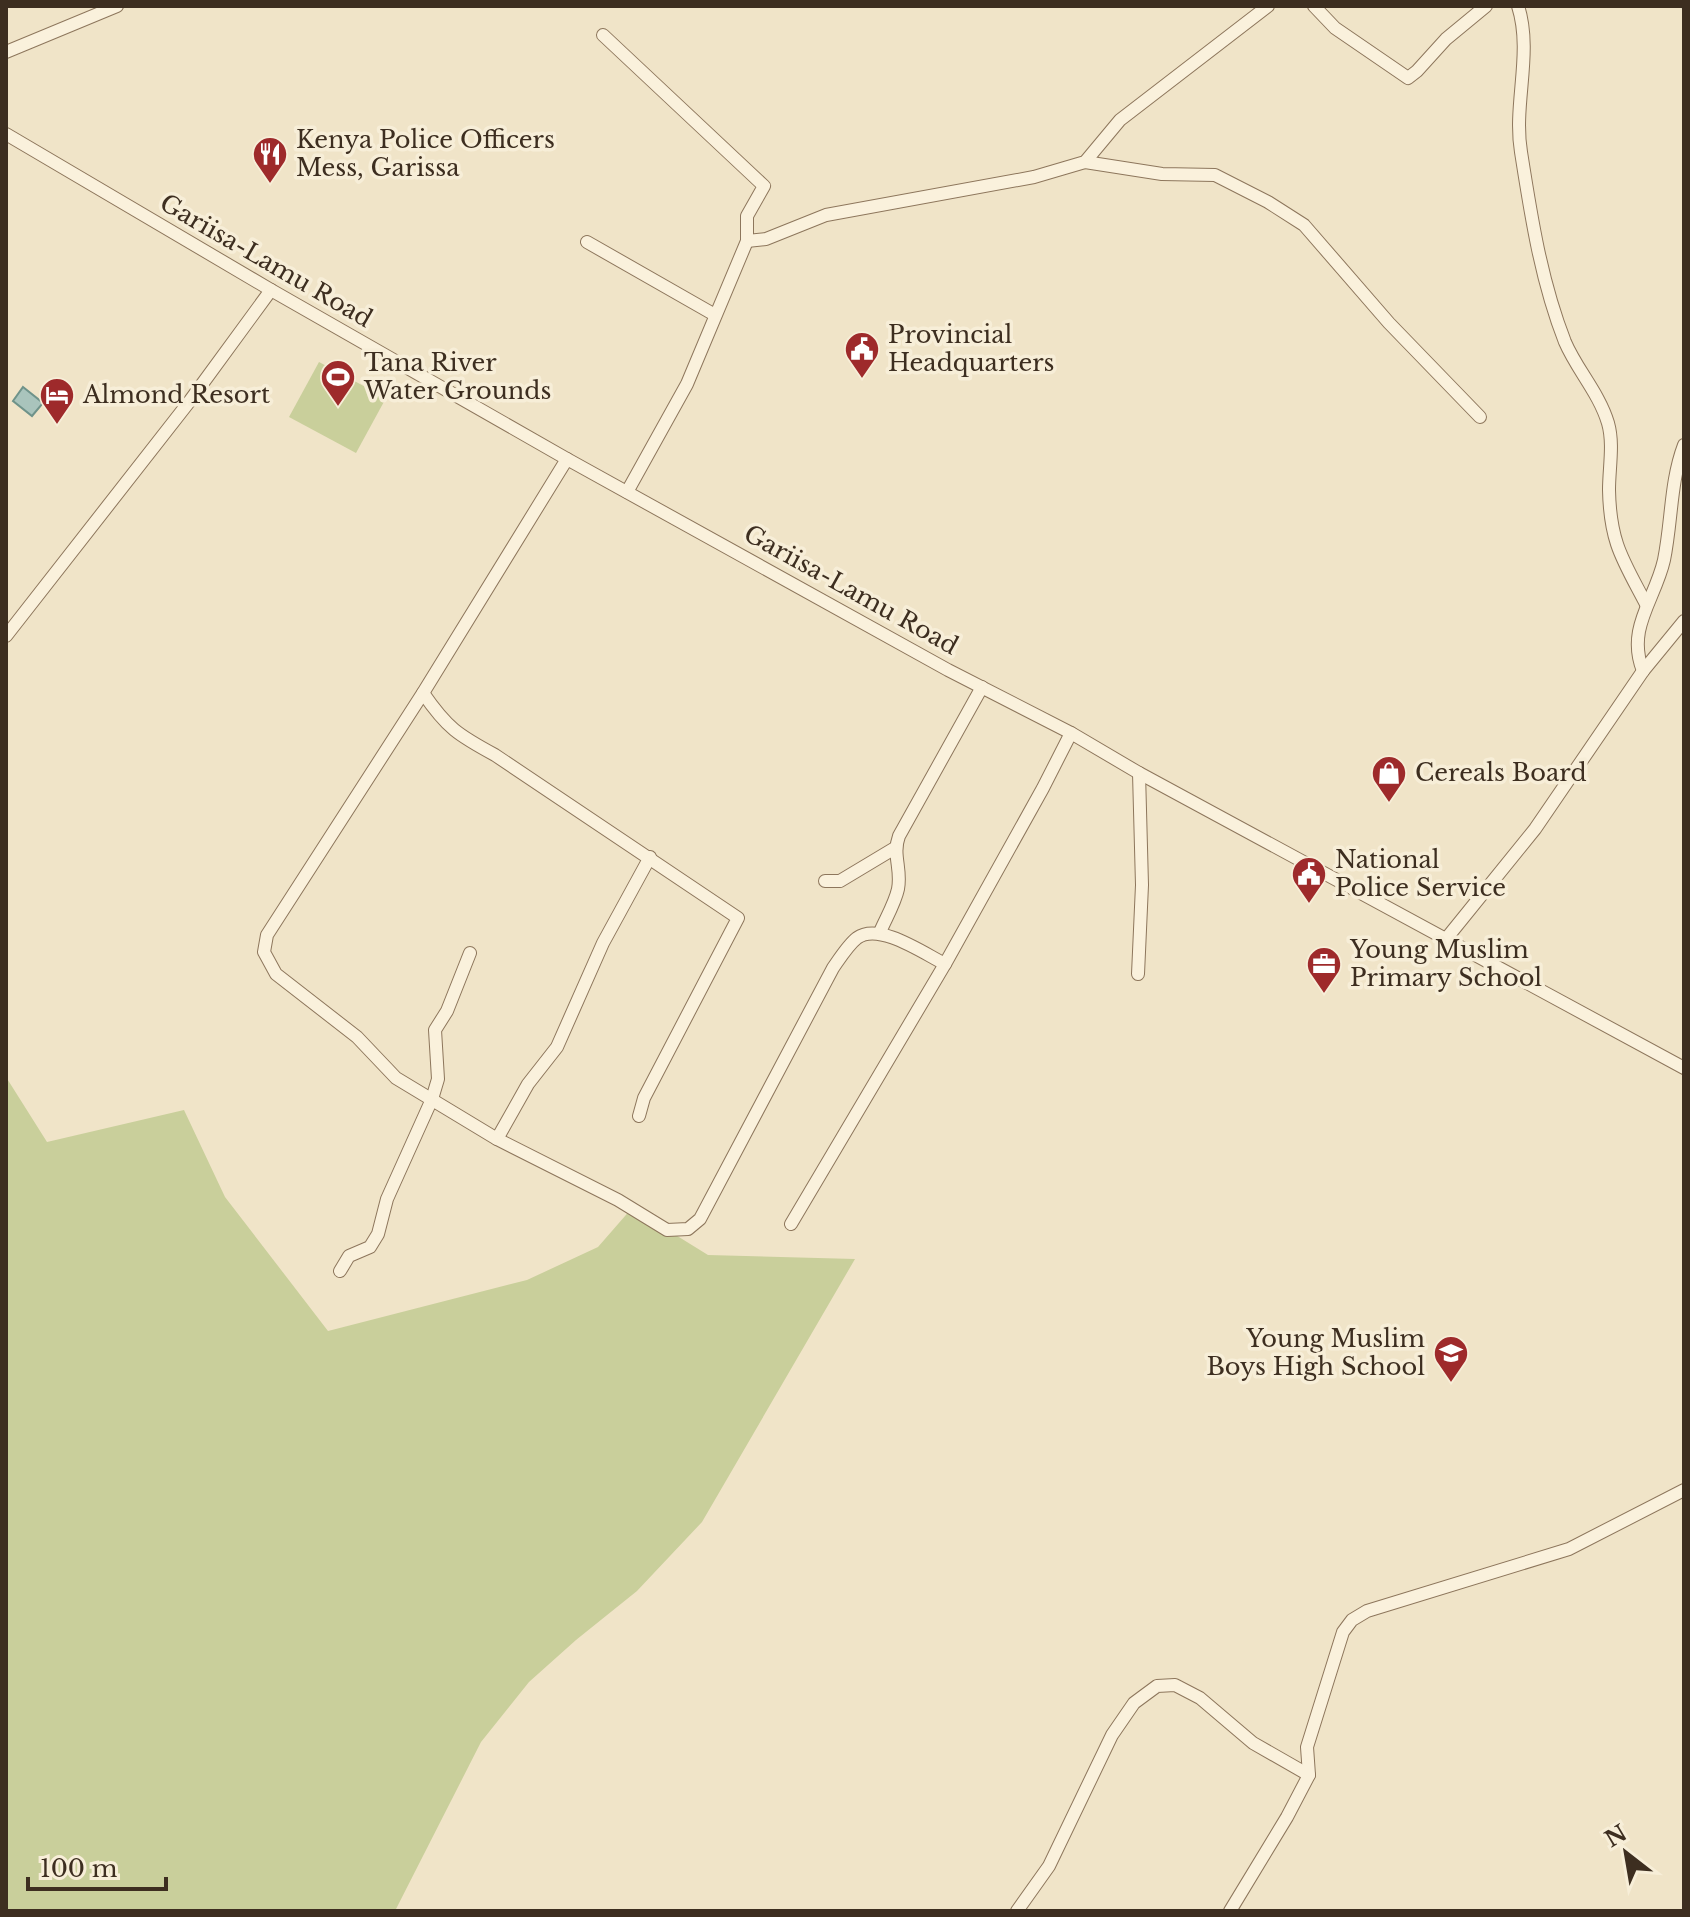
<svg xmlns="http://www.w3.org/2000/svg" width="1690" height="1917" font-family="'Libre Baskerville',serif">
<rect width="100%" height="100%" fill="#f0e4c8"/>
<!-- green -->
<g fill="#c9cf9b">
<path d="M319 362 386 398 356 453 289 417Z"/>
<path d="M6 1077 47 1142 184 1110 225 1197 328 1331 527 1280 598 1247 632 1208 708 1255 855 1259 702 1522 637 1591 576 1640 529 1682 481 1742 395 1911H6Z"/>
</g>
<!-- water -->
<path fill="#a9c4bc" stroke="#6f938a" stroke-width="2" d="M23 387 43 403 32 416 13 401Z"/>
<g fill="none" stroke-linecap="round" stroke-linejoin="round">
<!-- stream -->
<path stroke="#6f938a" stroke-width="3" d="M1682 6 1684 9"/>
<!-- minor casing -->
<g stroke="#8d765c" stroke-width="14">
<g id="minor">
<path d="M1314 6 1335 28 1408 78 1417 71 1446 39 1486 6"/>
<path d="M1518 6C1533 53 1513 104 1521 152 1531 216 1541 281 1565 342 1577 370 1599 393 1608 423 1614 444 1609 468 1609 490 1610 543 1623 560 1646 604"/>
<path d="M603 35 764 186 747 216V241L687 384 627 492"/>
<path d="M6 52 117 6"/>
<path d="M6 134 271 290 567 459 948 670 1071 733 1139 773 1684 1068"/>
<path d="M1085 162 1162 174 1215 175 1268 202 1304 225 1389 323 1480 417"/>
<path d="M747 241 766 239 826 215 1034 177 1085 162 1120 120 1268 6"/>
<path d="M587 242 715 315"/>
<path d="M567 459 423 693 267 935 264 952 276 974 357 1037 396 1078 497 1139 618 1200 667 1230 688 1229 700 1219 833 968C840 958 848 945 857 938 879 922 923 953 945 964L1043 788 1071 733"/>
<path d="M6 636 189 402 271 290"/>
<path d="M1643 671C1626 628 1655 600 1664 560 1672 521 1670 482 1684 445"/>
<path d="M423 693C447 728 458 735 495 755L738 918 644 1098 639 1116"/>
<path d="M825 881H840L895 848"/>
<path d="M880 932C886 918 895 903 898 889 902 869 892 855 899 836L982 687"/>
<path d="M1446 939 1535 829 1643 671 1684 621"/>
<path d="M1138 974 1142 885 1139 773"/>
<path d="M497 1139 528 1084 557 1047 603 943 650 857"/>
<path d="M791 1224 945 964"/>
<path d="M340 1271 349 1256 370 1247 378 1234 387 1199 432 1099 438 1079 435 1030 447 1011 470 953"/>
<path d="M1017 1911 1049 1866 1112 1735 1134 1703 1157 1686 1175 1685 1200 1698 1253 1743 1309 1775"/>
<path d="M1230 1911 1287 1817 1309 1775 1307 1747 1343 1632 1352 1620 1367 1611 1569 1549 1684 1490"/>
</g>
</g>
<!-- minor -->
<use href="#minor" stroke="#faf1dc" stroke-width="12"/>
</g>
<!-- icons -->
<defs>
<g id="restaurant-pin" transform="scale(1.8)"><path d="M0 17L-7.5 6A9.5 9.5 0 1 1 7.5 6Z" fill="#9e2a2b" stroke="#f7eed8"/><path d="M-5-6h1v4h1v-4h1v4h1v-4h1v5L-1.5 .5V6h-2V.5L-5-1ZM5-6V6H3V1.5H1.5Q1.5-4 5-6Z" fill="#fff"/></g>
<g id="civic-pin" transform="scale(1.8)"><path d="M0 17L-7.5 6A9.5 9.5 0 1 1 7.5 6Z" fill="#9e2a2b" stroke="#f7eed8"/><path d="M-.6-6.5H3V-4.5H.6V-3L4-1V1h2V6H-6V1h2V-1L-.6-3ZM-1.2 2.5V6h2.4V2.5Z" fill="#fff"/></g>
<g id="stadium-pin" transform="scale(1.8)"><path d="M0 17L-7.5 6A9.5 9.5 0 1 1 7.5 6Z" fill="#9e2a2b" stroke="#f7eed8"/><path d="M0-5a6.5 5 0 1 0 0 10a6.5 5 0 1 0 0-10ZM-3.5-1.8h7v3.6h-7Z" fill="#fff"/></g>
<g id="hotel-pin" transform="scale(1.8)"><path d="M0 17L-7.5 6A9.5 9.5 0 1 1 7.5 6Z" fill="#9e2a2b" stroke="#f7eed8"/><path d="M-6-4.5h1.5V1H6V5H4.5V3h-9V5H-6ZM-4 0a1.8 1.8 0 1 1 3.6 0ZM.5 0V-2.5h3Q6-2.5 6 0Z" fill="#fff"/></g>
<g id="shop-pin" transform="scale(1.8)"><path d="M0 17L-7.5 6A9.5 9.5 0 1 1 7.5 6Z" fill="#9e2a2b" stroke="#f7eed8"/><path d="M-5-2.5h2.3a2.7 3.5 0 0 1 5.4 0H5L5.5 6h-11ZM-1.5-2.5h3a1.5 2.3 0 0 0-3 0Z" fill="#fff"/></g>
<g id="office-pin" transform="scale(1.8)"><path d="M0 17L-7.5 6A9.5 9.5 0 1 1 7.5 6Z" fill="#9e2a2b" stroke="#f7eed8"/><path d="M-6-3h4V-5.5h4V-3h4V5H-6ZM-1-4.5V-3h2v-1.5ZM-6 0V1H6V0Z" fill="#fff"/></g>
<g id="school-pin" transform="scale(1.8)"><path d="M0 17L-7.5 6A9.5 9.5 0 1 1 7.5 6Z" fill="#9e2a2b" stroke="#f7eed8"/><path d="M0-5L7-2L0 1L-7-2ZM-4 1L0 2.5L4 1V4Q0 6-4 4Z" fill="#fff"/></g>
</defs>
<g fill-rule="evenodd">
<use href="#restaurant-pin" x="270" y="154"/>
<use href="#civic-pin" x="862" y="349"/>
<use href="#stadium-pin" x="338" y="377"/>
<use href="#hotel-pin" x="57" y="395"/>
<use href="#shop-pin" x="1389" y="773"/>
<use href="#civic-pin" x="1309" y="874"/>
<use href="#office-pin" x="1324" y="964"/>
<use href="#school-pin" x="1451" y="1353"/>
</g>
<g text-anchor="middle" stroke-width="7" stroke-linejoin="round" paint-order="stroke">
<!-- poi labels -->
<g font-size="24" fill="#3d2e20" stroke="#f7eed8" text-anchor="start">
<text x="296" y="148">Kenya Police Officers<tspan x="296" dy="28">Mess, Garissa</tspan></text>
<text x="888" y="343">Provincial<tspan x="888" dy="28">Headquarters</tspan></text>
<text x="364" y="371">Tana River<tspan x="364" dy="28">Water Grounds</tspan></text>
<text x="83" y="403">Almond Resort</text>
<text x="1415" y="781">Cereals Board</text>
<text x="1335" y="868">National<tspan x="1335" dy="28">Police Service</tspan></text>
<text x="1350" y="958">Young Muslim<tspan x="1350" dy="28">Primary School</tspan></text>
<text x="1425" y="1347" text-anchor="end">Young Muslim<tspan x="1425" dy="28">Boys High School</tspan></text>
</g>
<!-- street labels -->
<g font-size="24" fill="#3d2e20" stroke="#f7eed8">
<text transform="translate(266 261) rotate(30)" y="8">Gariisa-Lamu Road</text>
<text transform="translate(851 590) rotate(29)" y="8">Gariisa-Lamu Road</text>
</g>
</g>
<!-- border -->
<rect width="1690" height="1917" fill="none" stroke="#3d2e20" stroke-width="16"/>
<!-- north arrow -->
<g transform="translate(1626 1853) rotate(329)" stroke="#f7eed8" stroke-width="6" paint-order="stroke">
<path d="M0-6L14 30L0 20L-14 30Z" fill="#3d2e20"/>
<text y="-12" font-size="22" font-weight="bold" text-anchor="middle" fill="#3d2e20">N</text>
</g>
<!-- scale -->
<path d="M28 1877v12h138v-12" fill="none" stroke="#3d2e20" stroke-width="4"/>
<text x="40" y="1877" font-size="24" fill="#3d2e20" stroke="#f7eed8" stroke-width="6" paint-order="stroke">100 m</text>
</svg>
